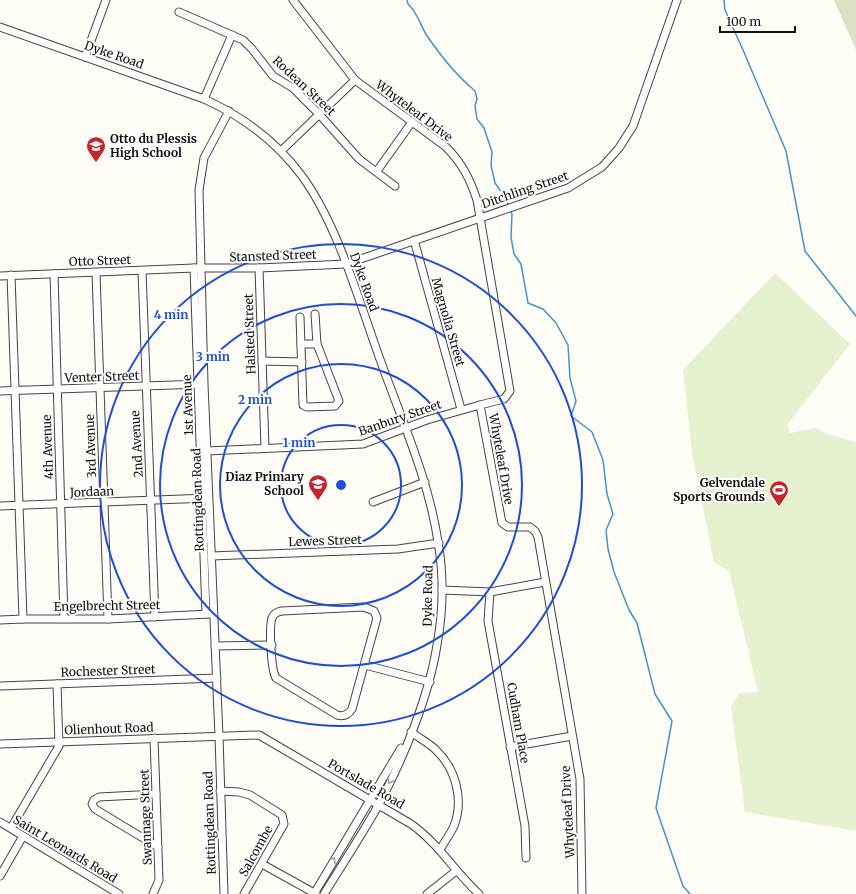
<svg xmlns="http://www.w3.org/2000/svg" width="856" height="894" font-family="Merriweather,serif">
<rect width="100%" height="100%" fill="#fffdf5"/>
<!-- cemetery -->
<path fill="#d9e3c4" d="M834 0H856V50Z"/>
<!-- pitch -->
<path fill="#e6f2cf" d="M775 273 850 344 787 425 790 433 817 428 824 433 856 442V831L745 812 731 707 739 693 758 692 729 571 714 562 692 453 683 370Z"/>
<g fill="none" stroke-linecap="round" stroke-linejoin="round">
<!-- stream -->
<g stroke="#3f96cf" stroke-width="1.5">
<path d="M407 0 408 4C418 13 420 25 427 36 440 55 457 76 475 91L477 99 475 106 477 119 484 128 492 152 491 165 495 183 502 193 509 206"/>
<path d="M724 0 725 10 743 50 786 151 805 251 856 316"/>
<path d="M510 210 512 214 511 237 514 254 521 264 528 303 543 309 556 323 568 345 570 378 576 401 571 416 592 432 603 460 607 494 613 514 606 530 608 549 614 572 629 610 637 623 655 694 672 721 656 808 683 886 690 894"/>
</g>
<!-- minor casing -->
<g stroke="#444" stroke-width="9">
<g id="minor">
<path d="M293 0 355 80 446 147C462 163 470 179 477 200L510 391 504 399 480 405 502 523 508 527H530L535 531 538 537 580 779 582 894"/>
<path d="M179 12 243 40 252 49 273 76 293 88 319 114 359 159 395 186"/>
<path d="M0 27 204 99C242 116 276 141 302 176 339 227 359 302 381 362 402 421 429 480 438 542 444 576 443 612 437 645 429 696 403 760 378 806 361 836 342 865 324 894"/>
<path d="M85 57 106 0"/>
<path d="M204 99 232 35"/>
<path d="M281 151 355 80"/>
<path d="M377 171 412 122"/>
<path d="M414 240 461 409"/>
<path d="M194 268 206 614"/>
<path d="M259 268 265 448"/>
<path d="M142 271 155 617"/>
<path d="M96 273 108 619"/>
<path d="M54 274 64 619"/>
<path d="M11 275 23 619"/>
<path d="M0 276 194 268H259L346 264 568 188 602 167 619 148 633 126 677 0"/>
<path d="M300 317 303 405 307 407 335 406 339 401 317 344 315 314"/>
<path d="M301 344H317"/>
<path d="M262 361 302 362"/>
<path d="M0 391 202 384"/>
<path d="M207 451 363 444 427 420 480 405"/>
<path d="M373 502 425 482"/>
<path d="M0 506 208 498"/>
<path d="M211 556 398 549 439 543"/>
<path d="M442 590 490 592 545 582"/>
<path d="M490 592 488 621 525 826 526 858"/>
<path d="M364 607 374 611 377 618 352 709C348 715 343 717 337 715L276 678C271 670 269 627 272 618 274 613 277 612 282 611Z"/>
<path d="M0 620 23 619H108L210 614"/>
<path d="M215 646 272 645"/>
<path d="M365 665 430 682"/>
<path d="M0 686 217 678"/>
<path d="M411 732C419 738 429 743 436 750 456 769 464 800 454 826 450 835 444 842 440 850"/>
<path d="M0 744 259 735 411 824C438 843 455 872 479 894"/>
<path d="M510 747 572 736"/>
<path d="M220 791 239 792 250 795 282 815 284 824 244 894"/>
<path d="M156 794 99 797 94 800 92 804 95 809 158 847"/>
<path d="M0 822 119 894"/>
<path d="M11 828 59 746 57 684"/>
<path d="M262 864 316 894"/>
<path d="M0 876 23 836"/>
<path d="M153 894 159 880 154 738"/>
<path d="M224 894 219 736 204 384 199 190 204 158 229 111"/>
<path d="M314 894 401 748"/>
<path d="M427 894 456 871"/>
</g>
</g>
<!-- minor -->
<use href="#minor" stroke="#fff" stroke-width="7"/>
</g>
<!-- one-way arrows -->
<defs><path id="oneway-chevron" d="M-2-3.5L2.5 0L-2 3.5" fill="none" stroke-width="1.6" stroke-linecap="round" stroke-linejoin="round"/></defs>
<g stroke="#a0a0a0">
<use href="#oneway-chevron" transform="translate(390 781) rotate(117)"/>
<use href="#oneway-chevron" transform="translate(333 860) rotate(-59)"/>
</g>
<!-- distance rings -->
<g fill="none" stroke="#1d4ed8" stroke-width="2">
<circle cx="341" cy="485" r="60"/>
<circle cx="341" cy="485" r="121"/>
<circle cx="341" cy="485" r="181"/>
<circle cx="341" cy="485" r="241"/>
</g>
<!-- icons -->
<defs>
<g id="school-pin" transform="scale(1)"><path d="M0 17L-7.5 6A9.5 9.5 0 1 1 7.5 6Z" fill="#c4262e" stroke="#fff"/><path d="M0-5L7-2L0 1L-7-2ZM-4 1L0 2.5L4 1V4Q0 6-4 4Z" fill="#fff"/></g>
<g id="stadium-pin" transform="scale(1)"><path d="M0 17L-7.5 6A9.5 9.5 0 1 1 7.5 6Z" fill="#c4262e" stroke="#fff"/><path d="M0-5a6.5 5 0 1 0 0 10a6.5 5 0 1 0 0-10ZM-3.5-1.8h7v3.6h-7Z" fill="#fff"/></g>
</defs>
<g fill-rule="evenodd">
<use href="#school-pin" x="96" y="146"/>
<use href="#school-pin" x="318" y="484"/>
<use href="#stadium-pin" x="779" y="490"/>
</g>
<g text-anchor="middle" stroke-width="4" stroke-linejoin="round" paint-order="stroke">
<!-- street labels -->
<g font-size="12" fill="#111" stroke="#fff">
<text transform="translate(114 55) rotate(19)" y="4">Dyke Road</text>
<text transform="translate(304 86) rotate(43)" y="4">Rodean Street</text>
<text transform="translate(414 111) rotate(37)" y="4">Whyteleaf Drive</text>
<text transform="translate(525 190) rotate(-19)" y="4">Ditchling Street</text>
<text transform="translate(273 256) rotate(-2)" y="4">Stansted Street</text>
<text transform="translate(100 261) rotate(-2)" y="4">Otto Street</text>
<text transform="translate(364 282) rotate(70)" y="4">Dyke Road</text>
<text transform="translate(448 322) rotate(74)" y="4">Magnolia Street</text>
<text transform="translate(250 334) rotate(-92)" y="4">Halsted Street</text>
<text transform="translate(102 377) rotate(-2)" y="4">Venter Street</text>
<text transform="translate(188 405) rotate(-92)" y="4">1st Avenue</text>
<text transform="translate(400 418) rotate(-19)" y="4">Banbury Street</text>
<text transform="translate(137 444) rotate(-93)" y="4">2nd Avenue</text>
<text transform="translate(91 446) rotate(-92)" y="4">3rd Avenue</text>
<text transform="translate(48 447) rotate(-92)" y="4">4th Avenue</text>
<text transform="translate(501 459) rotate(80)" y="4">Whyteleaf Drive</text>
<text transform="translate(92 492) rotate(-2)" y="4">Jordaan</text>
<text transform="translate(198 500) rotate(-92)" y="4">Rottingdean Road</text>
<text transform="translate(325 541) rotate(-2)" y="4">Lewes Street</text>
<text transform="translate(428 596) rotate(-89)" y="4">Dyke Road</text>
<text transform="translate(107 606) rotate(-1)" y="4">Engelbrecht Street</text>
<text transform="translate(108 671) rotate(-2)" y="4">Rochester Street</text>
<text transform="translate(518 723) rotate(80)" y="4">Cudham Place</text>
<text transform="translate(109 729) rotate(-2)" y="4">Olienhout Road</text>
<text transform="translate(366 784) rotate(30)" y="4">Portslade Road</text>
<text transform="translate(568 812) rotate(-93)" y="4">Whyteleaf Drive</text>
<text transform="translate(146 817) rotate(-92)" y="4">Swannage Street</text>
<text transform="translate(210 823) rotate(-92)" y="4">Rottingdean Road</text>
<text transform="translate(65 849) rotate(31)" y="4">Saint Leonards Road</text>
<text transform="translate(256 851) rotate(-61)" y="4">Salcombe</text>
</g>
<!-- poi labels -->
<g font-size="12" font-weight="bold" fill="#111" stroke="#fff" text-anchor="end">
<text x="110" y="143" text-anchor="start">Otto du Plessis<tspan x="110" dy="14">High School</tspan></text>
<text x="304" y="481">Diaz Primary<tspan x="304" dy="14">School</tspan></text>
<text x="765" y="487">Gelvendale<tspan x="765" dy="14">Sports Grounds</tspan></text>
</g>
</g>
<circle cx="341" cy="485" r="6" fill="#1d4ed8" stroke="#fff" stroke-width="2"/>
<g font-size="12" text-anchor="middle" font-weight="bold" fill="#1d4ed8" stroke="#fff" stroke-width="4" stroke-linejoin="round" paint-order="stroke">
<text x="171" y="319">4 min</text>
<text x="213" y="361">3 min</text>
<text x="255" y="404">2 min</text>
<text x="299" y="447">1 min</text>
</g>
<!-- scale -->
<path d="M720 26v6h75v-6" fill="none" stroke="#111111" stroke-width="2"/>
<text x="726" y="26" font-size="12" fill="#111111" stroke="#ffffff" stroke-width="3" paint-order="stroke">100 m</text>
</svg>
